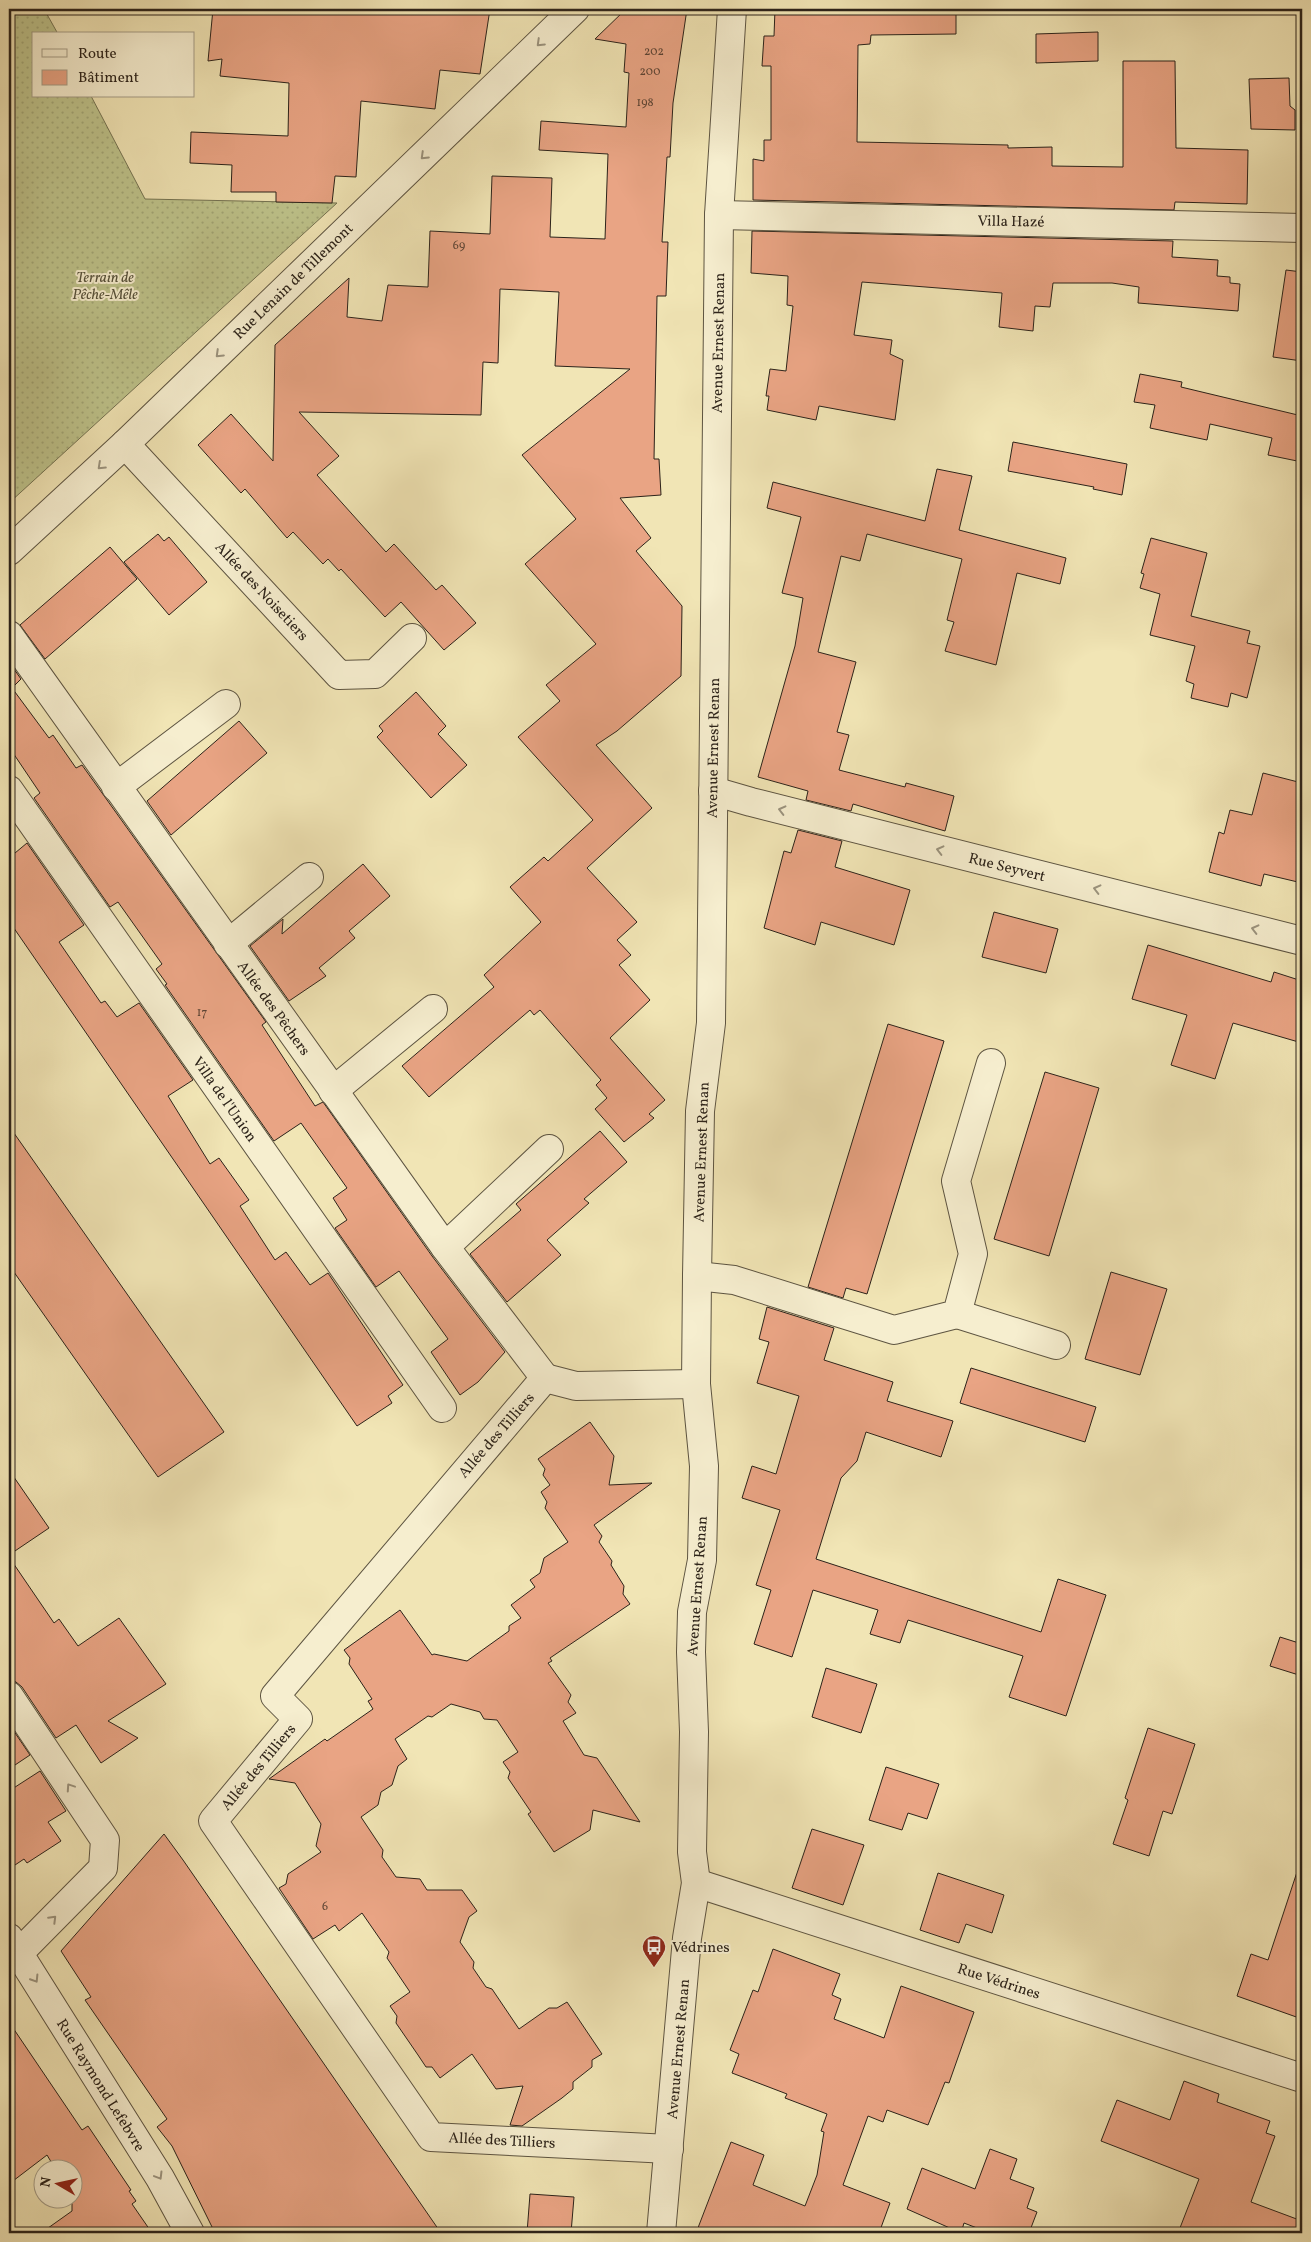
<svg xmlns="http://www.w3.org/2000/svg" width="1311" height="2242" font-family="Vollkorn,serif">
<defs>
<pattern id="grass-dots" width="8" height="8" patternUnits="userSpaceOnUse" patternTransform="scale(1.25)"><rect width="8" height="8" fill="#bec38b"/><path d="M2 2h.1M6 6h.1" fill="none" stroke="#a3a777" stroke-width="1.8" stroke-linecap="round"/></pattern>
</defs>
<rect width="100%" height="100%" fill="#f1e5b5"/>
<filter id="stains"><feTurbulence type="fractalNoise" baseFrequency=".004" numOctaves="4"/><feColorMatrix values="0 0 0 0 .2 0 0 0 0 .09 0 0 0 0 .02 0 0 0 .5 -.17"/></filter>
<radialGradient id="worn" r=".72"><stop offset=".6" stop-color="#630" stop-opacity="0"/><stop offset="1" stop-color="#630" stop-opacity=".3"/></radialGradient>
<!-- grass -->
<path fill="url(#grass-dots)" stroke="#757352" d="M9 9H44L58 34H34V96H91L145 199 337 203 9 503Z"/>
<!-- building -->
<g fill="#e9a484" stroke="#2c231a">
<path d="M213 9H490L480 74 440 70 435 109 361 101 356 177 335 176 332 203 276 202V192H231L232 165 190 163 191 132 288 136 289 83 220 76 222 59 208 61Z"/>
<path d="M626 9H687L673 103 670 157H667L662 242H668L666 296H657L654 459H659L661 495 620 498 651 538 636 551 682 606 681 676 617 731 596 745 652 808 587 868 637 922 617 940 631 955 619 965 650 1000 610 1038 665 1100 649 1114 654 1118 624 1142 595 1109 607 1098 596 1085 601 1080 540 1010 534 1015 530 1010 429 1097 402 1066 494 987 484 975 541 922 510 887 544 857 548 861 593 820 518 737 560 701 546 685 596 644 525 564 576 519 522 455 630 369 555 366 559 292 500 289 498 363 483 362 481 415 299 412 339 456 317 475 386 552 394 544 436 590 442 585 476 623 444 650 401 602 385 617 341 569 339 571 328 559 323 564 293 532 287 538 245 489 241 493 198 445 231 414 273 461 275 345 349 278 347 317 382 321 388 285 428 287 430 231 490 234 492 176 552 178 550 237 605 239 608 154 539 150 541 121 626 127 629 73 624 72 626 44 595 39Z"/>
<path d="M775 9H956V34L871 35 870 44 858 45 857 142 1008 145V148L1052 147V166L1123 167V61H1175L1176 148 1248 150 1247 204 1175 202 1174 210 753 200V159L764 161V140H771V66H762L764 36H774Z"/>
<path d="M1098 32V61L1036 63V34Z"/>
<path d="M1289 78 1290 106 1295 110V130L1251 129 1249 79Z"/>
<path d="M752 231 1173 241 1172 257 1218 260 1217 276 1230 277V283L1240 284 1238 311 1138 303 1139 287 1112 283H1053L1050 307 1035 306 1033 331 999 327 1002 293 862 282 854 335 892 340 890 354 903 360 895 420 819 406 816 420 767 410 769 396H766L770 369 786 371 793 306 787 305 788 276 751 273Z"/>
<path d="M1286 270 1302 272V361L1273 357Z"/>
<path d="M1140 374 1182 382 1181 387 1302 416V462L1268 455 1272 438 1210 424 1207 440 1150 428 1155 405 1134 402Z"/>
<path d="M1013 442 1127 464 1122 495 1093 489 1094 487 1008 471Z"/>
<path d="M937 469 972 476 959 530 1066 558 1060 584 1017 573 996 665 945 651 954 622 947 620 962 559 867 534 860 561 841 556 818 652 856 662 837 732 849 735 839 770 905 787 906 783 954 796 945 831 853 804 851 811 806 800 808 791 758 777 795 646 803 598 782 593 801 517 767 508 773 482 925 521Z"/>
<path d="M158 534 164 541 169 537 207 582 169 615 124 562Z"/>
<path d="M1151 538 1207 553 1191 616 1250 631 1247 643 1260 646 1247 698 1231 693 1228 707 1191 698 1194 684 1186 681 1195 646 1150 635 1160 594 1140 588 1144 574 1141 573Z"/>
<path d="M110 547 137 579 45 659 20 625Z"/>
<path d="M9 662 21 679 12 688 49 738 53 735 76 768 82 765 266 1022 262 1025 315 1106 323 1102 432 1256 505 1352 478 1382 460 1395 431 1352 448 1339 399 1271 376 1287 335 1228 347 1220 333 1198 347 1188 301 1123 274 1141 165 985 167 984 156 969 162 964 118 902 110 907 34 798 40 793 9 747Z"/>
<path d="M416 692 446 726 438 734 467 765 431 798 377 737 383 731 379 726Z"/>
<path d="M239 721 267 753 171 835 147 801Z"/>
<path d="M1263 773 1302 783V883L1264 874 1261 886 1209 872 1219 832 1224 834 1230 810 1252 815Z"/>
<path d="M798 830 842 841 835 867 910 890 894 945 821 922 815 945 764 928 784 851 791 853Z"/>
<path d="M27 843 84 925 59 942 101 1003 105 1001 117 1017 139 1003 193 1080 168 1096 210 1164 219 1158 249 1200 240 1206 275 1260 286 1252 310 1285 328 1273 403 1385 388 1396 392 1403 357 1426 9 921V858Z"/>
<path d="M363 864 390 896 349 931 355 938 319 968 326 976 289 1001 250 946 283 919 282 934Z"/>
<path d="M994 912 1058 929 1046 973 982 957Z"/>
<path d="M1148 945 1271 982 1274 972 1302 981V1043L1233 1023 1215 1079 1171 1065 1187 1015 1132 999Z"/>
<path d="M888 1024 944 1041 867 1294 846 1288 843 1298 808 1287Z"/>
<path d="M1045 1072 1099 1088 1049 1256 994 1239Z"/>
<path d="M9 1126 224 1432 158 1477 9 1265Z"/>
<path d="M600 1131 627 1162 584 1199 589 1203 547 1240 561 1255 507 1302 470 1254 521 1210 516 1204Z"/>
<path d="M1111 1272 1167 1289 1140 1375 1085 1359Z"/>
<path d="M767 1307 834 1328 824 1360 893 1382 887 1401 953 1421 941 1457 866 1432 857 1461 841 1478 816 1559 1041 1632 1058 1579 1106 1595 1066 1716 1009 1697 1023 1656 908 1620 900 1643 870 1634 878 1610 813 1590 792 1657 754 1644 771 1590 756 1585 780 1510 742 1498 752 1466 776 1474 799 1396 757 1383 769 1342 759 1339Z"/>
<path d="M971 1368 1096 1407 1085 1442 960 1403Z"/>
<path d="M590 1422 614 1456 609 1485 652 1483 594 1525 602 1536 599 1542 612 1561 611 1565 624 1586 623 1594 630 1604 550 1658 552 1661 548 1663 571 1695 568 1702 576 1713 563 1721 584 1755 597 1758 640 1822 593 1810 590 1830 554 1852 528 1814 531 1812 508 1778 510 1772 503 1762 518 1752 497 1720 484 1719 480 1712 451 1704 432 1717 428 1716 395 1739 407 1759 398 1766 392 1785 381 1792 378 1805 361 1817 383 1850 382 1857 396 1877 420 1879 427 1890H462L477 1911 469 1917 460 1942 474 1962 473 1968 486 1987 492 1989 519 2029 549 2008H557L567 2002 602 2054 592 2060V2067L573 2082V2089L562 2098 522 2126 510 2125 523 2086 496 2089 472 2054 440 2078 432 2067H426L418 2055 396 2023 397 2016 390 2006 410 1992 387 1958 389 1952 362 1913 339 1931 335 1925 313 1939 279 1888 286 1884 288 1874 321 1852 316 1846 321 1824 295 1783 269 1779 325 1739 327 1741 373 1709 368 1701 372 1699 349 1664 350 1658 344 1650 400 1610 432 1655 434 1654 467 1661 509 1631V1626L521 1618 511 1605 535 1587 530 1580 540 1573 544 1558 568 1542 545 1508 547 1502 541 1492 550 1485 543 1475 545 1469 538 1459Z"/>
<path d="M9 1470 49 1528 9 1555Z"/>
<path d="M9 1557 54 1623 59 1619 78 1646 119 1618 166 1684 108 1721 138 1738 101 1763 76 1725 56 1738 22 1687 16 1682 9 1680Z"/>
<path d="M1280 1637 1302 1644V1676L1270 1666Z"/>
<path d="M826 1668 877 1684 861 1733 812 1717Z"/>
<path d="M9 1724 30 1755 9 1769Z"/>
<path d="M1148 1728 1195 1744 1172 1814 1163 1811 1149 1856 1113 1844 1128 1800 1125 1798Z"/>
<path d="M886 1767 939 1784 927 1819 908 1813 902 1830 869 1820Z"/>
<path d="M40 1771 66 1811 48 1822 61 1841 27 1863 24 1859 9 1869V1791Z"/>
<path d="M812 1829 864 1845 843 1905 792 1888Z"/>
<path d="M164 1834 183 1860 441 2233H215L172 2146 157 2127 167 2119 85 2000 91 1997 61 1951Z"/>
<path d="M1297 1872 1302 1873V2019L1237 1996 1251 1954 1268 1960Z"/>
<path d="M938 1873 1004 1895 992 1933 966 1924 959 1943 920 1930Z"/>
<path d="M773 1949 840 1974 832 1995 841 1999 834 2019 884 2038 901 1986 974 2012 949 2083 945 2082 928 2125 887 2110 883 2122 868 2116 843 2185 890 2203 879 2233H696L731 2142 764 2155 753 2185 805 2206 817 2175 824 2132 821 2131 827 2114 785 2098 787 2094 732 2073 739 2054 730 2050 753 1990 758 1992Z"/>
<path d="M9 2022 82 2130 88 2126 131 2190 129 2191 136 2201 132 2204 152 2233H41L72 2211V2170H56L47 2155 9 2184Z"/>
<path d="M1184 2081 1219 2094 1217 2102 1270 2121 1266 2133 1275 2136 1251 2202 1302 2221V2233H1178L1199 2179 1101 2141 1117 2100 1170 2120Z"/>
<path d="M990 2149 1017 2159 1010 2179 1034 2188 1027 2208 1037 2212 1029 2233H990L964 2223 961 2233 907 2209 922 2168 975 2189Z"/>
<path d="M530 2194 574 2197 571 2233H527Z"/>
</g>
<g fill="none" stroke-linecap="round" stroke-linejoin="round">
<!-- minor casing -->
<g stroke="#5d5441" stroke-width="30">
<g id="minor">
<path d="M719 215 1302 228"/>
<path d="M125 444 339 675 375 674 412 638"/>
<path d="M9 551 125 444 575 9"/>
<path d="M9 635 445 1247 545 1378"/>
<path d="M116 787 226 704"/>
<path d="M9 790 442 1408"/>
<path d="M713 791 751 802 1302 941"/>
<path d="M228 944 309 877"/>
<path d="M333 1091 433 1009"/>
<path d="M445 1247 549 1149"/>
<path d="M697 1276 734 1280 894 1330 957 1314 973 1254 956 1181 991 1063"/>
<path d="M957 1314 1056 1345"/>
<path d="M545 1378 275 1696 298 1719 213 1821 431 2137 669 2149"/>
<path d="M545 1378 576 1386 696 1384"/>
<path d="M9 1696 105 1840 103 1868 19 1953"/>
<path d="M696 1883 1302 2078"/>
<path d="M9 1938 160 2178 190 2233"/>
<path d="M661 2233 687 1938 696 1883 692 1852 694 1732 691 1652 692 1612 702 1560 704 1466 696 1384 697 1276 700 1111 711 1023 719 215 732 9"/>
</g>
</g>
<!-- minor -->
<use href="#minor" stroke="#f6eecf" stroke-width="28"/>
</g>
<!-- one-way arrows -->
<defs><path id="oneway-chevron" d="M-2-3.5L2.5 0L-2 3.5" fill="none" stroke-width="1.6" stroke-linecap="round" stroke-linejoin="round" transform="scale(1.25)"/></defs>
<g stroke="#9b937e">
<use href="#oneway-chevron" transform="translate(540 43) rotate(136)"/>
<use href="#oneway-chevron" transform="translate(424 156) rotate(136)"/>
<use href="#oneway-chevron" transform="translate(219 354) rotate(136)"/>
<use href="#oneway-chevron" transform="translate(101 466) rotate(137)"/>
<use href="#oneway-chevron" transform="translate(782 810) rotate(-166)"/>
<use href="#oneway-chevron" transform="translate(940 850) rotate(-166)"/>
<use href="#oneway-chevron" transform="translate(1097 889) rotate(-166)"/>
<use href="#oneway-chevron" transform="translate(1255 929) rotate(-166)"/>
<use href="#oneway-chevron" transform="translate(70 1787) rotate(-124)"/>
<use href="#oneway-chevron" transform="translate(53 1919) rotate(-45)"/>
<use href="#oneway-chevron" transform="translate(35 1979) rotate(58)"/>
<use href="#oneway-chevron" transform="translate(159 2176) rotate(59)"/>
</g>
<!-- icons -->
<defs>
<g id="bus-pin" transform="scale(1.25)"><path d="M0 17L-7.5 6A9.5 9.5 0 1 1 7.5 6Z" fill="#8f2418" stroke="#f6eecf"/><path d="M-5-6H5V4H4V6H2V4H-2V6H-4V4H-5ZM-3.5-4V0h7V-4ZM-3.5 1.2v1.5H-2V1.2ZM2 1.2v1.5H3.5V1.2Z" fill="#fff"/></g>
</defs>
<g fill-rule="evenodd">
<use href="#bus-pin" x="654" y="1947"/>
</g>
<g text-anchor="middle" stroke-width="4" stroke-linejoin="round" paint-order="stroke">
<!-- number labels -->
<g font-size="12" fill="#5b4334">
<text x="654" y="55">202</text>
<text x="650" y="75">200</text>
<text x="645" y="106">198</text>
<text x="459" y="249">69</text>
<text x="202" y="1016">17</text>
<text x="325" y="1910">6</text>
</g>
<!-- street labels -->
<g font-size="15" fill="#2c231a" stroke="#f6eecf">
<text transform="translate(1011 221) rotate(1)" y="5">Villa Hazé</text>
<text transform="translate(293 281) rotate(-44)" y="5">Rue Lenain de Tillemont</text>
<text transform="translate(718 343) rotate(-89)" y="5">Avenue Ernest Renan</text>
<text transform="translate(262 591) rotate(47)" y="5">Allée des Noisetiers</text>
<text transform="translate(713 748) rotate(-89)" y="5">Avenue Ernest Renan</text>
<text transform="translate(1007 867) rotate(14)" y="5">Rue Seyvert</text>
<text transform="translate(274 1008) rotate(54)" y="5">Allée des Pêchers</text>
<text transform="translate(225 1099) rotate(55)" y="5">Villa de l'Union</text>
<text transform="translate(701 1152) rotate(-88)" y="5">Avenue Ernest Renan</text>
<text transform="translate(496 1435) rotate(-49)" y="5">Allée des Tilliers</text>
<text transform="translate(697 1586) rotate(-86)" y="5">Avenue Ernest Renan</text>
<text transform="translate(258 1767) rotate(-50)" y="5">Allée des Tilliers</text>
<text transform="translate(999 1981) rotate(18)" y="5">Rue Védrines</text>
<text transform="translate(678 2049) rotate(-85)" y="5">Avenue Ernest Renan</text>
<text transform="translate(101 2085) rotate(58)" y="5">Rue Raymond Lefebvre</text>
<text transform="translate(502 2140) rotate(3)" y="5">Allée des Tilliers</text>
</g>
<!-- park labels -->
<g font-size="15" font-style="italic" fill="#58533c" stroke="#f6eecf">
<text x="105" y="282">Terrain de<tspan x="105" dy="17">Pêche-Mêle</tspan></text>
</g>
<!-- poi labels -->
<g font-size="15" fill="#2c231a" stroke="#f6eecf" text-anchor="start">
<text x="672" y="1952">Védrines</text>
</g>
</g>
<!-- margin -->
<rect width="1311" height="2242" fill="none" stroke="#f1e5b5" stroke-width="30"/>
<rect x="10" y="10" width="1291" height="2222" fill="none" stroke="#2c231a" stroke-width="2.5"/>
<rect x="15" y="15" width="1281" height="2212" fill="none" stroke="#2c231a"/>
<!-- legend -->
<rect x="32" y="32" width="162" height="65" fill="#f6eecf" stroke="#a59d87"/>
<rect x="42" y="49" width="25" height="8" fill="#f6eecf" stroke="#a59d87"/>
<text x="78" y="58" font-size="15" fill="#2c231a">Route</text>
<rect x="42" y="70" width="25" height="15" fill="#e9a484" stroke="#a59d87"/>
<text x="78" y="82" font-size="15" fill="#2c231a">Bâtiment</text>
<!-- north arrow -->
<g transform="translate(58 2184) rotate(279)"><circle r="24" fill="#f6eecf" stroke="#a59d87"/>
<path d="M0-4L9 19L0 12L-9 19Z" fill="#8f2418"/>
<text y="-8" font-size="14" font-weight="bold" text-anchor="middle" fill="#2c231a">N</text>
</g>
<rect width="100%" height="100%" filter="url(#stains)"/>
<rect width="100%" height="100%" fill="url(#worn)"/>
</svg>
